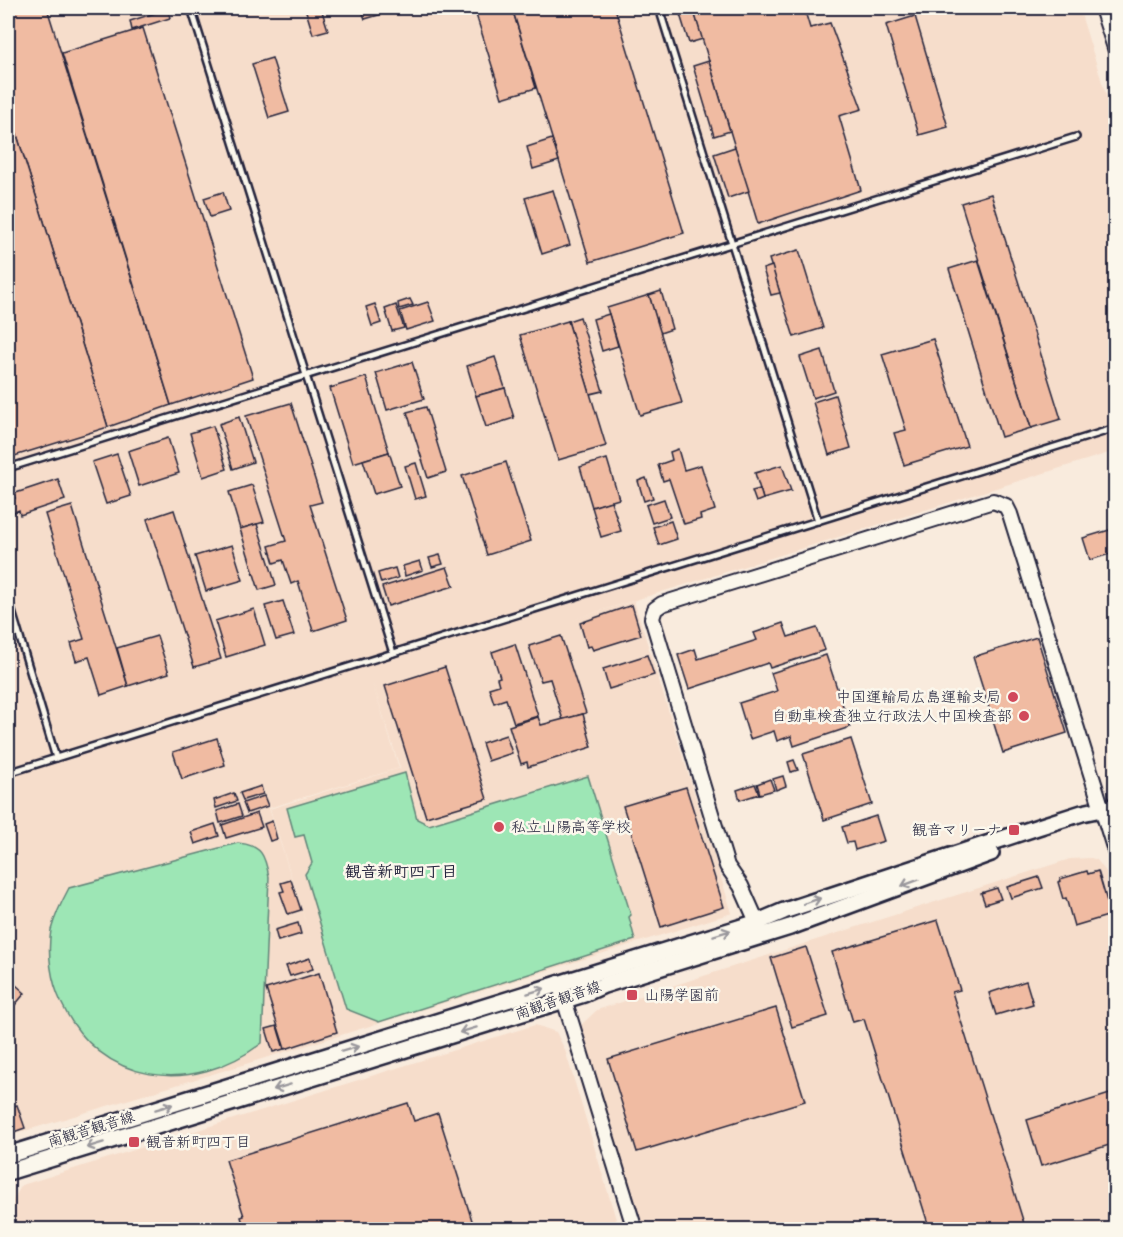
<svg xmlns="http://www.w3.org/2000/svg" width="1123" height="1237" font-family="'Shantell Sans','Klee One',sans-serif">
<rect width="100%" height="100%" fill="#f9ebdd"/>
<filter id="ink" filterUnits="userSpaceOnUse"><feTurbulence type="fractalNoise" baseFrequency=".0167" numOctaves="2"/><feDisplacementMap in="SourceGraphic" scale="12" xChannelSelector="R" yChannelSelector="G"/><feConvolveMatrix kernelMatrix="1 2 1 2 8 2 1 2 1" color-interpolation-filters="sRGB"/></filter>
<g filter="url(#ink)">
<!-- built -->
<g fill="#f6ddcb" fill-rule="evenodd">
<path d="M8 8H1079L1115 124V451L568 621 634 601 732 913 341 1035 8 1136ZM372 681 400 768 270 809 312 942 269 808 399 768Z"/>
<path d="M1091 858 1097 860 1110 877 1115 893V1229H643L582 1033 581 1025 597 1010 1070 859Z"/>
<path d="M535 1025 556 1032 565 1050 619 1229 8 1230V1208L22 1185Z"/>
</g>
<!-- green -->
<g fill="#9de6b5" stroke="#608478" stroke-width="1.5">
<path d="M405 773 417 819 429 825 588 776 631 915 629 917 635 940 379 1022 346 1009 305 874 312 863 304 835 295 837 287 808Z"/>
<path d="M238 843C262 845 265 856 269 877L262 1043C192 1096 100 1086 61 1002 51 981 47 954 51 930 55 915 62 901 69 888Z"/>
</g>
<!-- building -->
<g fill="#f0bba2" stroke="#22223b" stroke-width="1.5">
<path d="M8 8H47L171 405 108 427 8 106Z"/>
<path d="M305 8H321L328 30 313 34Z"/>
<path d="M361 8H391L392 11 365 19Z"/>
<path d="M474 8H512L536 88 502 98Z"/>
<path d="M512 8H615L684 233 590 262Z"/>
<path d="M678 8H693L703 39 689 43Z"/>
<path d="M693 8H804L810 28 830 23 862 109 839 116 861 190 758 224Z"/>
<path d="M168 9 170 18 132 30 130 21Z"/>
<path d="M915 16 948 127 919 135 886 25Z"/>
<path d="M143 28 253 378 171 405 62 53Z"/>
<path d="M272 58 289 112 269 118 252 64Z"/>
<path d="M709 61 730 131 714 136 693 66Z"/>
<path d="M8 106 108 427 8 458Z"/>
<path d="M552 139 559 161 533 169 527 147Z"/>
<path d="M735 147 749 191 728 198 714 154Z"/>
<path d="M553 190 570 245 542 254 525 198Z"/>
<path d="M223 192 229 211 210 217 204 198Z"/>
<path d="M991 194 1061 419 1031 428 961 203Z"/>
<path d="M799 250 823 328 794 337 769 259Z"/>
<path d="M978 260 1031 428 1001 437 949 269Z"/>
<path d="M772 266 780 293 771 295 763 269Z"/>
<path d="M661 291 672 329 660 333 649 295Z"/>
<path d="M649 295 682 403 640 415 607 308Z"/>
<path d="M410 299 413 305 399 309 398 303Z"/>
<path d="M428 302 435 321 406 330 400 311Z"/>
<path d="M375 304 381 323 372 326 366 307Z"/>
<path d="M396 305 404 328 392 331 385 309Z"/>
<path d="M609 314 618 346 602 351 593 319Z"/>
<path d="M580 317 603 391 590 394 568 321Z"/>
<path d="M568 321 606 446 558 460 520 335Z"/>
<path d="M933 339 967 446 904 465 894 433 906 430 882 354Z"/>
<path d="M822 350 834 391 813 398 800 357Z"/>
<path d="M495 357 505 388 476 396 467 366Z"/>
<path d="M412 362 424 399 387 410 376 373Z"/>
<path d="M366 377 389 452 353 463 330 388Z"/>
<path d="M505 388 514 418 486 427 476 396Z"/>
<path d="M835 395 851 448 829 455 813 402Z"/>
<path d="M291 403 322 502 310 505 347 620 313 631 298 581 291 584 283 560 274 563 269 546 286 541 246 416Z"/>
<path d="M426 407 446 472 428 478 407 412Z"/>
<path d="M239 417 253 462 233 469 219 424Z"/>
<path d="M213 426 227 469 203 477 190 433Z"/>
<path d="M168 438 179 473 139 486 128 451Z"/>
<path d="M678 449 684 470 701 465 715 510 700 515 701 519 684 524 669 479 663 481 658 465 672 460 670 452Z"/>
<path d="M389 452 400 486 374 494 363 460Z"/>
<path d="M117 454 131 496 106 504 92 462Z"/>
<path d="M607 459 619 499 592 507 580 467Z"/>
<path d="M506 462 531 541 487 555 462 476Z"/>
<path d="M416 463 426 496 415 499 405 466Z"/>
<path d="M782 465 791 491 763 499 755 473Z"/>
<path d="M646 478 653 498 644 501 638 481Z"/>
<path d="M58 479 65 500 20 515 19 510 12 513 8 500 15 498 13 494Z"/>
<path d="M252 485 264 522 240 529 229 492Z"/>
<path d="M760 489 763 499 756 502 752 491Z"/>
<path d="M664 499 670 517 652 523 646 505Z"/>
<path d="M611 501 621 531 601 537 592 507Z"/>
<path d="M72 506 128 686 101 695 89 657 76 661 71 643 84 639 45 514Z"/>
<path d="M174 510 221 659 194 667 147 519Z"/>
<path d="M671 521 677 539 659 545 653 527Z"/>
<path d="M257 524 276 585 259 590 240 529Z"/>
<path d="M1116 528V561L1113 553 1090 560 1083 538Z"/>
<path d="M232 545 243 580 206 591 195 556Z"/>
<path d="M440 555 443 564 432 567 429 558Z"/>
<path d="M420 561 423 570 405 576 403 566Z"/>
<path d="M447 567 454 586 388 606 382 587Z"/>
<path d="M395 568 398 578 381 583 378 573Z"/>
<path d="M283 601 294 635 276 640 265 606Z"/>
<path d="M632 605 641 635 593 650 591 646 587 647 580 623Z"/>
<path d="M254 609 265 645 226 657 215 621Z"/>
<path d="M783 623 788 637 817 628 825 650 770 668 768 663 689 689 678 655 695 649 698 659 757 640 754 633Z"/>
<path d="M157 636 169 673 128 686 117 648Z"/>
<path d="M561 636 586 713 563 720 550 679 541 681 529 646Z"/>
<path d="M1037 637 1067 733 1003 753 973 657Z"/>
<path d="M515 644 538 716 514 723 506 699 494 703 489 688 499 685 497 678 500 677 492 652Z"/>
<path d="M647 655 654 675 609 689 603 669Z"/>
<path d="M826 655 850 727 794 746 791 736 777 741 774 731 750 739 739 703 777 691 771 673Z"/>
<path d="M445 667 487 799 426 817 385 686Z"/>
<path d="M583 714 592 747 528 767 527 762 521 764 509 726 538 717 541 725Z"/>
<path d="M506 735 512 753 488 761 482 743Z"/>
<path d="M217 738 225 765 182 779 173 752Z"/>
<path d="M851 739 872 804 824 820 803 754Z"/>
<path d="M794 760 798 770 791 772 788 762Z"/>
<path d="M783 776 786 786 776 790 773 779Z"/>
<path d="M770 779 774 790 760 794 757 784Z"/>
<path d="M755 784 759 794 740 800 737 790Z"/>
<path d="M261 786 263 794 243 800 240 793Z"/>
<path d="M686 787 724 907 661 927 623 806Z"/>
<path d="M234 793 237 801 216 808 214 800Z"/>
<path d="M264 796 268 806 247 813 243 803Z"/>
<path d="M238 804 242 816 220 823 217 811Z"/>
<path d="M257 813 262 827 226 838 222 825Z"/>
<path d="M876 816 884 841 855 850 853 842 847 843 842 827Z"/>
<path d="M272 821 277 839 270 841 264 824Z"/>
<path d="M215 824 219 836 195 844 191 832Z"/>
<path d="M1087 871 1088 874 1098 871 1111 915 1074 926 1066 898 1063 899 1058 882 1061 881 1060 879Z"/>
<path d="M1039 877 1043 888 1011 898 1007 887Z"/>
<path d="M291 880 301 910 288 914 280 892 284 891 281 883Z"/>
<path d="M997 888 1001 899 985 904 981 893Z"/>
<path d="M938 920 960 990 952 992 1026 1230H930L864 1019 853 1022 832 952Z"/>
<path d="M298 923 301 934 278 941 275 930Z"/>
<path d="M806 947 828 1016 792 1027 771 958Z"/>
<path d="M310 958 313 969 290 976 286 966Z"/>
<path d="M319 973 337 1032 285 1049 266 989Z"/>
<path d="M8 978 25 993 10 1011 8 1009Z"/>
<path d="M1026 981 1033 1004 996 1015 989 993Z"/>
<path d="M776 1008 805 1101 637 1152 608 1059Z"/>
<path d="M277 1026 284 1049 273 1052 266 1029Z"/>
<path d="M1116 1092V1143L1041 1166 1027 1120Z"/>
<path d="M408 1103 414 1121 438 1113 475 1230H245L241 1217 244 1216 226 1160Z"/>
<path d="M17 1105 25 1128 8 1134V1108Z"/>
</g>
<g fill="none" stroke-linecap="round" stroke-linejoin="round">
<!-- service casing -->
<g stroke="#22223b" stroke-width="10">
<g id="service">
<path d="M191 8 393 653"/>
<path d="M659 8 818 521"/>
<path d="M8 468 1076 137"/>
<path d="M8 598 56 758"/>
<path d="M8 773 1116 428"/>
</g>
</g>
<!-- tertiary casing -->
<g stroke="#22223b" stroke-width="18">
<g id="tertiary">
<path d="M1102 8 1116 51"/>
<path d="M761 931 741 886 727 866 652 618 655 609 662 604 993 501 1006 506 1010 514 1116 854"/>
<path d="M559 983 635 1230"/>
</g>
</g>
<!-- secondary casing -->
<g stroke="#22223b" stroke-width="20">
<g id="secondary">
<path d="M8 1155 758 922 784 911 1038 827 1082 813 1116 806"/>
<path d="M8 1172 584 994 604 985 790 927 991 853"/>
</g>
</g>
<!-- service -->
<use href="#service" stroke="#fbf7ec" stroke-width="5"/>
<!-- tertiary -->
<use href="#tertiary" stroke="#fbf7ec" stroke-width="14"/>
<!-- secondary -->
<use href="#secondary" stroke="#fbf7ec" stroke-width="15"/>
</g>
<!-- one-way arrows -->
<defs><path id="oneway-shaft" d="M-6 0H5M1.5-3L5.5 0L1.5 3" fill="none" stroke-width="1.6" stroke-linecap="round" stroke-linejoin="round" transform="scale(1.5)"/></defs>
<g stroke="#99979c">
<use href="#oneway-shaft" transform="translate(910 883) rotate(159)"/>
<use href="#oneway-shaft" transform="translate(812 901) rotate(-18)"/>
<use href="#oneway-shaft" transform="translate(722 933) rotate(-17)"/>
<use href="#oneway-shaft" transform="translate(536 991) rotate(-17)"/>
<use href="#oneway-shaft" transform="translate(468 1030) rotate(163)"/>
<use href="#oneway-shaft" transform="translate(350 1049) rotate(-17)"/>
<use href="#oneway-shaft" transform="translate(282 1087) rotate(163)"/>
<use href="#oneway-shaft" transform="translate(164 1107) rotate(-17)"/>
<use href="#oneway-shaft" transform="translate(95 1145) rotate(163)"/>
</g>
</g>
<!-- markers -->
<g fill="#d1495b" stroke="#fbf7ec" stroke-width="2">
<circle cx="1013" cy="697" r="6"/>
<circle cx="1024" cy="716" r="6"/>
<circle cx="499" cy="827" r="6"/>
<rect x="1008" y="824" width="12" height="12" rx="3"/>
<rect x="626" y="989" width="12" height="12" rx="3"/>
<rect x="128" y="1136" width="12" height="12" rx="3"/>
</g>
<g text-anchor="middle" stroke-width="5" stroke-linejoin="round" paint-order="stroke">
<!-- poi labels -->
<g font-size="15" fill="#22223b" stroke="#fbf7ec" text-anchor="end">
<text x="1001" y="702">中国運輸局広島運輸支局</text>
<text x="1012" y="721">自動車検査独立行政法人中国検査部</text>
<text x="511" y="832" text-anchor="start">私立山陽高等学校</text>
<text x="1002" y="835">観音マリーナ</text>
<text x="644" y="1000" text-anchor="start">山陽学園前</text>
<text x="146" y="1147" text-anchor="start">観音新町四丁目</text>
</g>
<!-- street labels -->
<g font-size="15" fill="#22223b" stroke="#fbf7ec">
<text transform="translate(558 1000) rotate(-19)" y="5">南観音観音線</text>
<text transform="translate(91 1129) rotate(-17)" y="5">南観音観音線</text>
</g>
<!-- neighbourhood labels -->
<g font-size="16" font-weight="bold" fill="#22223b" stroke="#fbf7ec">
<text x="401" y="877">観音新町四丁目</text>
</g>
</g>
<!-- margin -->
<rect width="1123" height="1237" fill="none" stroke="#fbf7ec" stroke-width="30"/>
<rect x="15" y="15" width="1093" height="1207" fill="none" stroke="#22223b" stroke-width="2" filter="url(#ink)"/>
</svg>
